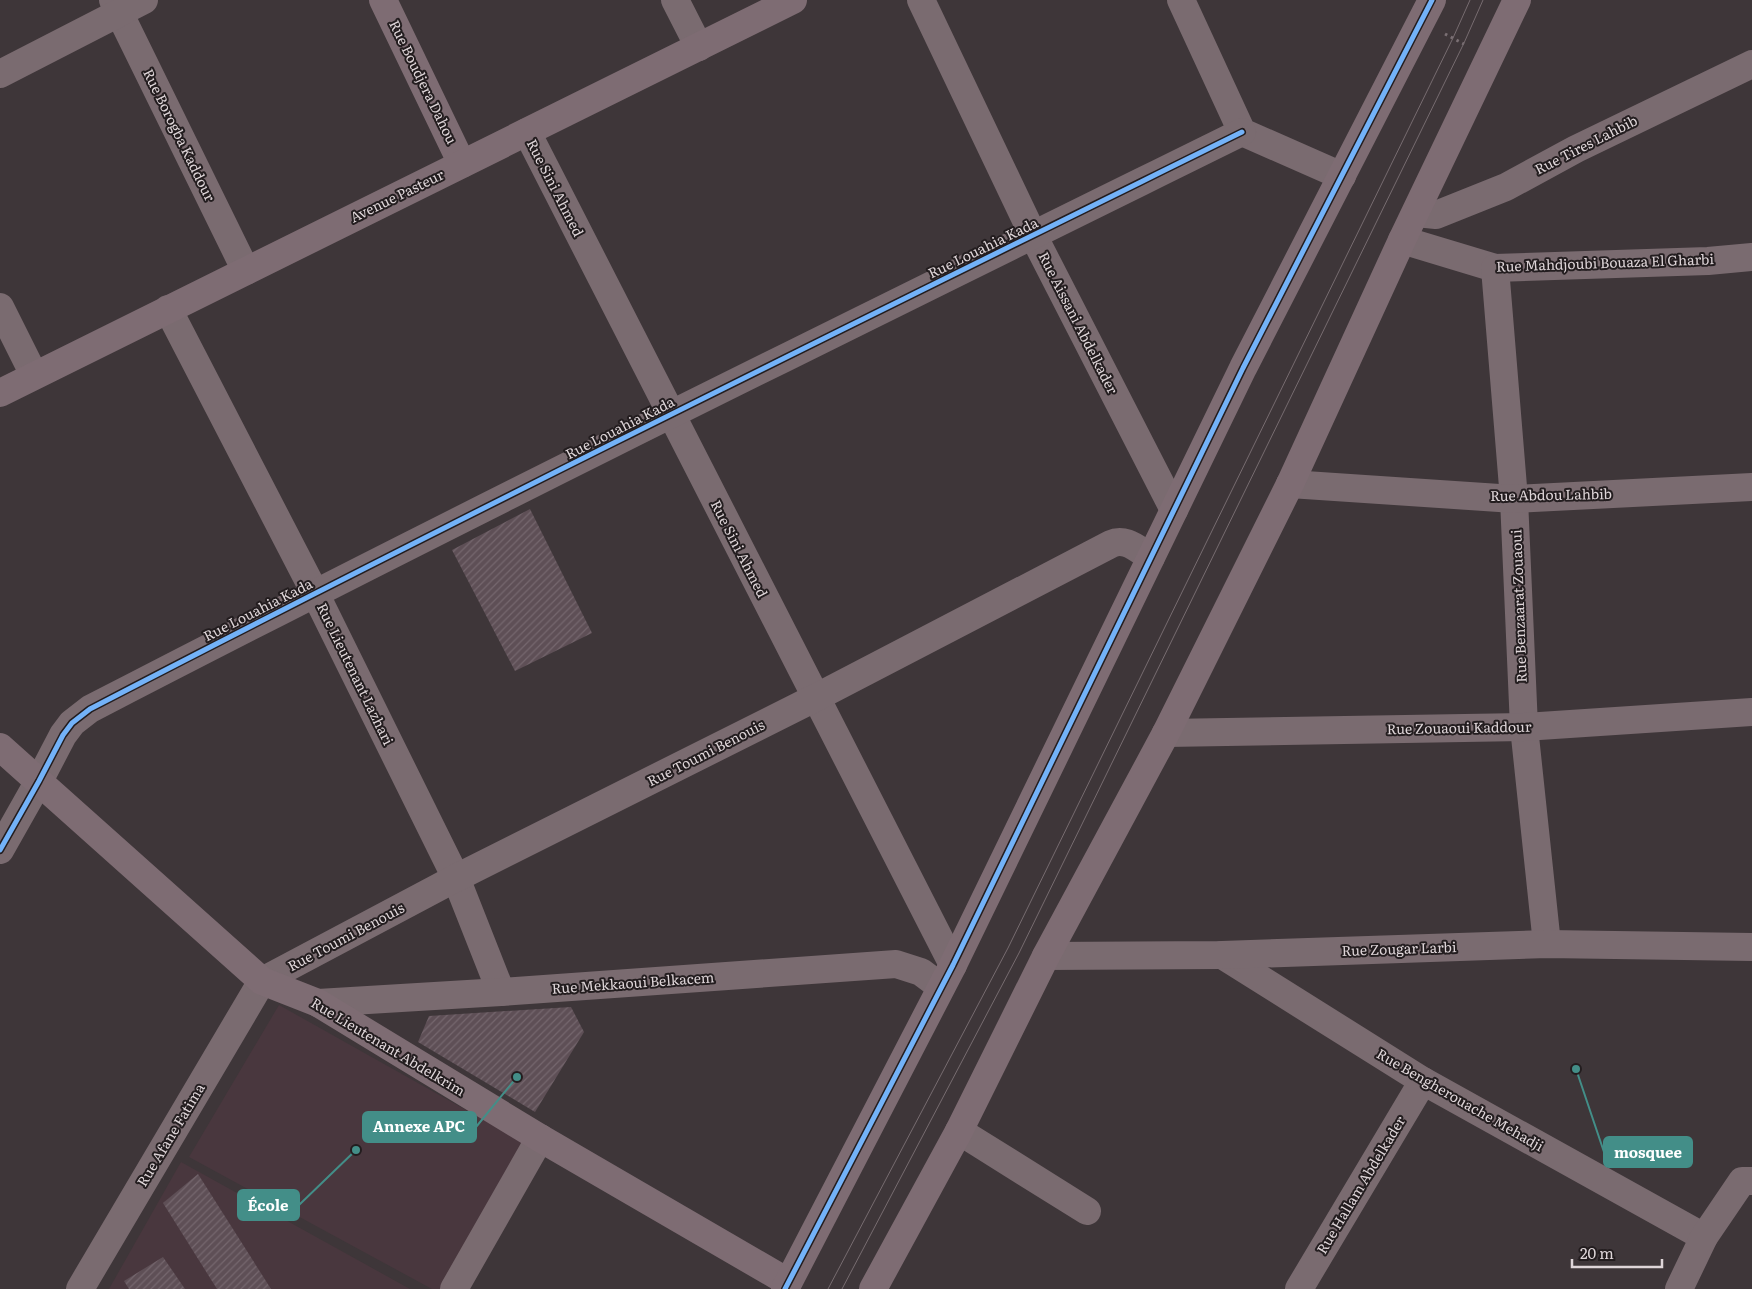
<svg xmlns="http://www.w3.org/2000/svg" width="1752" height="1289" font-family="Literata,serif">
<defs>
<pattern id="building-hatch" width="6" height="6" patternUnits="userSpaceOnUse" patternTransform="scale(1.25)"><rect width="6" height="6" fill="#5e4f56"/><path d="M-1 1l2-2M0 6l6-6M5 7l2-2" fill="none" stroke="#75676e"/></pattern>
</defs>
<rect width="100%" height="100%" fill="#3e3639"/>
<!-- built -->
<g fill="#49373e">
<path d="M279 1005 523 1142 440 1289H432L189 1157Z"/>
<path d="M181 1162 410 1289H109Z"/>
</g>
<!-- building -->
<g fill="url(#building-hatch)">
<path d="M530 509 592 633 515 671 452 550Z"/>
<path d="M571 1007 584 1032 535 1112 418 1042 429 1016Z"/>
<path d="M198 1174 271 1289H217L163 1203Z"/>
<path d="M163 1257 185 1289H129L124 1281Z"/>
</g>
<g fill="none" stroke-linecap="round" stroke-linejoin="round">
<!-- path -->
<path stroke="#7b7074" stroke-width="3" stroke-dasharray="2.5 4" stroke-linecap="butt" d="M1445 34 1464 44"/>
<!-- street -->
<g stroke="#7a6b70" stroke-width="28">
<path d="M113 0 246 271"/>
<path d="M675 0 699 47"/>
<path d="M921 0 1033 235 1174 510"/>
<path d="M1181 0 1242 132 1342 176"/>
<path d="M0 74 144 0"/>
<path d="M527 132 953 965"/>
<path d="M1416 213 1436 215 1506 187 1576 149 1752 64"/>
<path d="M1402 240 1495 268 1708 261 1752 257"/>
<path d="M1495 268 1514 499 1524 727 1547 944"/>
<path d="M0 307 34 375"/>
<path d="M168 309 315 593 456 878 501 992"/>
<path d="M1290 484 1514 499 1752 487"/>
<path d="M1166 733 1524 727 1752 712"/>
<path d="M0 850 39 781 63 735 72 723 90 709C472 511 857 322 1242 132"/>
<path d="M1222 955 1423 1081 1704 1237"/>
<path d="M1046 956 1222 955 1547 944 1752 947"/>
<path d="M318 1003 501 992 896 964 921 972 941 987"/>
<path d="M959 1131 1087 1211"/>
<path d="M80 1289 262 981 456 878 815 698 1111 544C1126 537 1138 550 1151 557"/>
<path d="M454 1289 540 1138"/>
<path d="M1299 1289 1423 1081"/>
<path d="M1679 1289 1704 1237 1742 1181H1752"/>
</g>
<!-- secondary -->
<g stroke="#7e6c73" stroke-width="28">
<path d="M383 0 462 164"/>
<path d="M0 393 793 0"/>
<path d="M0 747 262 981 318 1003 540 1138 788 1282"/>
<path d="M785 1289 953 965 1243 368 1432 0"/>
<path d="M873 1289 959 1131 1046 956 1166 733 1290 484 1402 240 1517 0"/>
</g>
<!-- tram -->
<g stroke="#776c70" stroke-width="1">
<path d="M828 1289 1008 948 1453 38 1470 0"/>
<path d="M842 1289 1019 953 1464 43 1483 0"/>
</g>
<!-- cycleway casing -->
<g stroke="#231d1f" stroke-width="8">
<g id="cycleway">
<path d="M0 850 39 781 63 735 72 723 90 709C472 511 857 322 1242 132"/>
<path d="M785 1289 953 965 1243 368 1432 0"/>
</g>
</g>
<!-- cycleway -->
<use href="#cycleway" stroke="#73b2f8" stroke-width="5"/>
</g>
<g text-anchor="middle" stroke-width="4" stroke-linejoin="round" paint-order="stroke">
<!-- street labels -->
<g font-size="14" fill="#ded5d8" stroke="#231d1f">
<text transform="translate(423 82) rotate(64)" y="5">Rue Boudjera Dahou</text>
<text transform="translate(179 135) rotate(64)" y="5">Rue Borogba Kaddour</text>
<text transform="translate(1586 145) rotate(-27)" y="5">Rue Tires Lahbib</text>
<text transform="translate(555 188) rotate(63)" y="5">Rue Sini Ahmed</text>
<text transform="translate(397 196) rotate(-26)" y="5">Avenue Pasteur</text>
<text transform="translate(983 248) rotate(-26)" y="5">Rue Louahia Kada</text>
<text transform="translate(1605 263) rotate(-2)" y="5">Rue Mahdjoubi Bouaza El Gharbi</text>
<text transform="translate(1078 323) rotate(63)" y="5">Rue Aissani Abdelkader</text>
<text transform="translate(620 428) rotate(-27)" y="5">Rue Louahia Kada</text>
<text transform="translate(1551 495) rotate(-1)" y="5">Rue Abdou Lahbib</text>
<text transform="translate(739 549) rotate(63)" y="5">Rue Sini Ahmed</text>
<text transform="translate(1519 606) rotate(-92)" y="5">Rue Benzaarat Zouaoui</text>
<text transform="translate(258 610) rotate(-27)" y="5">Rue Louahia Kada</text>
<text transform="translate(355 674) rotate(64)" y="5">Rue Lieutenant Lazhari</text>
<text transform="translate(1459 728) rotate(-1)" y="5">Rue Zouaoui Kaddour</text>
<text transform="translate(706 753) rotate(-27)" y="5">Rue Toumi Benouis</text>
<text transform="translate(346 937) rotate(-28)" y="5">Rue Toumi Benouis</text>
<text transform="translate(1399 949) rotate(-2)" y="5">Rue Zougar Larbi</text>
<text transform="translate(633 983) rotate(-4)" y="5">Rue Mekkaoui Belkacem</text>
<text transform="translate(388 1047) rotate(31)" y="5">Rue Lieutenant Abdelkrim</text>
<text transform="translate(1460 1100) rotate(30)" y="5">Rue Bengherouache Mehadji</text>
<text transform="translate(171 1135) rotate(-59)" y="5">Rue Afane Fatima</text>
<text transform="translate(1361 1185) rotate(-59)" y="5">Rue Hallam Abdelkader</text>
</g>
</g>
<!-- callouts -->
<path fill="none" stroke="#438e88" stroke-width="2" d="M517 1077L476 1127M1576 1069L1604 1152M356 1150L299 1205"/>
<g fill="#438e88" stroke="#231d1f" stroke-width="2">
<circle cx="517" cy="1077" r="5"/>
<circle cx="1576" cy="1069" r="5"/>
<circle cx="356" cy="1150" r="5"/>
</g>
<g fill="#438e88" stroke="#438e88" stroke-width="2">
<rect x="363" y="1112" width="113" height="30" rx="5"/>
<rect x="1604" y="1137" width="88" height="30" rx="5"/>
<rect x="238" y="1190" width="61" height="30" rx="5"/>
</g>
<g font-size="15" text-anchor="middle" font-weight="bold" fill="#fff">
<text x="419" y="1132">Annexe APC</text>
<text x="1648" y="1158">mosquee</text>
<text x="268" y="1211">École</text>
</g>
<!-- scale -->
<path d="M1572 1259v8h90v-8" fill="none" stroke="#ded5d8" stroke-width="2.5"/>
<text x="1580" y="1259" font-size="15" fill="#ded5d8" stroke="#231d1f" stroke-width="4" paint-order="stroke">20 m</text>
</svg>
